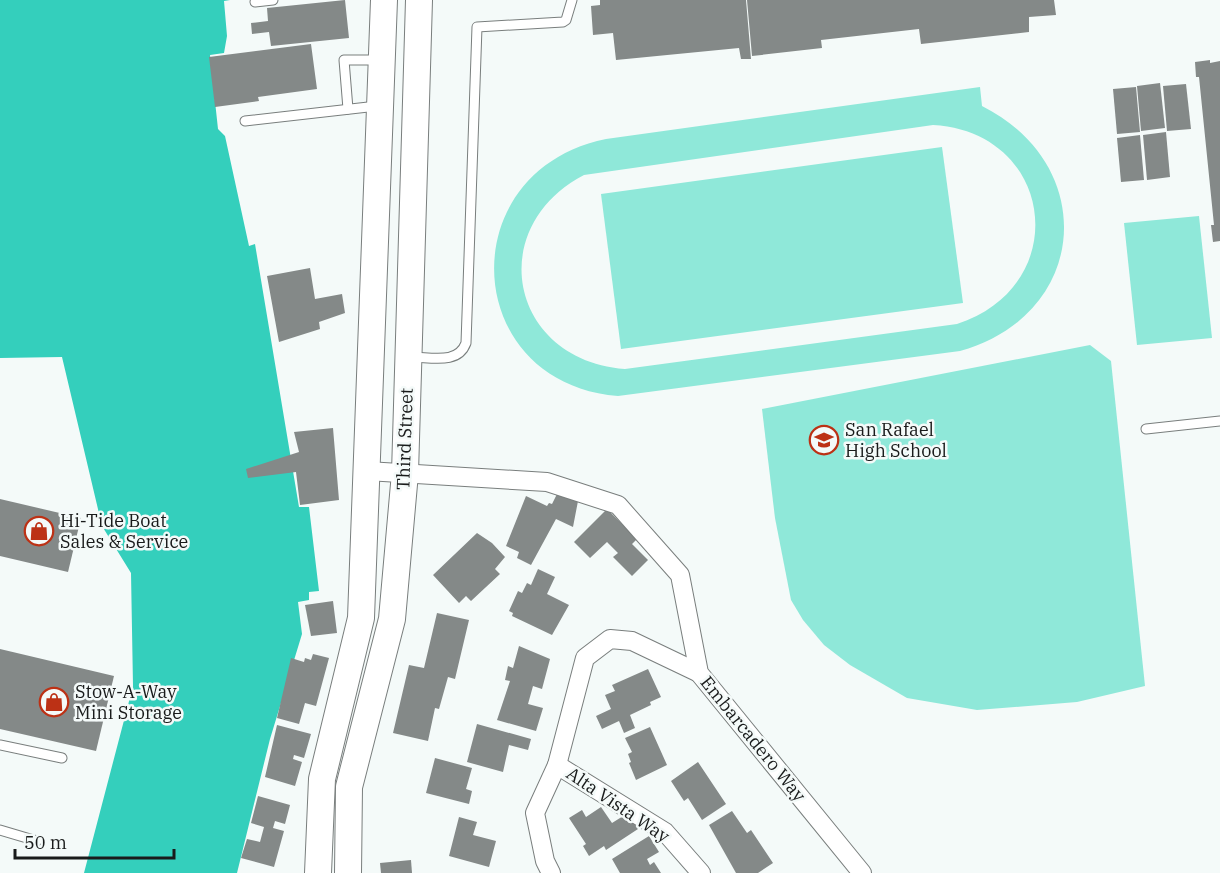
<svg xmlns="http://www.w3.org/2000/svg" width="1220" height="873" font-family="'IBM Plex Serif',serif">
<rect width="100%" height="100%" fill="#f4faf9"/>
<!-- park -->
<g fill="#8fe8d9" fill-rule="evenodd">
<path d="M980 87 982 106C1100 165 1089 315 960 351L618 396C460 383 450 171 606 139ZM933 125C1055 132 1074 286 957 324L625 369C510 360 483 228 584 175Z"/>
<path d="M942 147 963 303 621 349 601 194Z"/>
<path d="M1199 216 1212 338 1137 345 1124 223Z"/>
<path d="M1090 345 1111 361 1145 686 1077 702 977 710 907 698 850 665 824 645 803 620 791 600 775 518 762 409Z"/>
</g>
<!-- water -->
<path fill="#34cfbc" d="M0 0H230L224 1 227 36 224 53 210 55 218 129 225 136 249 246 255 244 299 507H309L319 591 309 592V600L298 602 302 634 270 739 237 873H84L133 686 131 573 102 526 62 357 0 358Z"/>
<!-- building -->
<g fill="#848988">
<path d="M345 0 349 38 271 46 269 32 252 34 251 23 268 21 267 8Z"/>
<path d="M600 0H746L751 59H741L739 48 616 60 613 33 593 35 591 6 600 5Z"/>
<path d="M747 0H1054L1056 15 1029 17V32L921 44 919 29 821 40 822 48 752 56Z"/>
<path d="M311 44 317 89 258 97 259 101 215 107 209 57Z"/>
<path d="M1210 60V63L1220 61V241L1213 242 1211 225H1214L1199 77H1196L1195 62Z"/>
<path d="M1160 83 1165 128 1141 131 1137 86Z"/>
<path d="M1186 84 1191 129 1167 131 1163 86Z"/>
<path d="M1136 87 1140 132 1117 134 1113 89Z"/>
<path d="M1166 132 1170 177 1147 180 1143 135Z"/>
<path d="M1140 135 1144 180 1121 182 1117 138Z"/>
<path d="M310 268 315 299 342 294 345 313 319 322 320 329 279 342 267 276Z"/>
<path d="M333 428 339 500 300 505 296 472 248 478 246 469 299 452 294 432Z"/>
<path d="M558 492 578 501 573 527 556 519 531 565 517 558 519 552 506 546 526 496 547 506 549 503 552 504Z"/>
<path d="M0 499 81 518 68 572 0 556Z"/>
<path d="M607 509 637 539 632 544 648 560 632 576 613 557 618 553 607 542 590 558 574 542Z"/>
<path d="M477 533 492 543 505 557 495 569 500 574 471 601 466 596 459 603 433 575Z"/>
<path d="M538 569 555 577 547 594 569 605 552 635 512 616 513 613 509 611 518 591 522 593 527 583 531 585Z"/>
<path d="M333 601 337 633 311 636 305 605Z"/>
<path d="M437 613 469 620 455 679 448 677 439 709 435 708 428 741 393 733 409 665 424 668Z"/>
<path d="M519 646 550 659 542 689 533 686 528 704 543 708 536 731 497 720 510 681 505 680 508 666 513 668Z"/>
<path d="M0 649 114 676 96 751 0 729Z"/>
<path d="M313 654 329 658 316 706 305 703 299 724 277 718 291 658 304 662 305 658 311 660Z"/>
<path d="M648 669 661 697 650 702 651 705 630 715 635 728 624 733 619 721 602 729 596 716 611 709 605 695 615 691 612 685Z"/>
<path d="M477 724 531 739 528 750 509 745 503 772 467 762Z"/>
<path d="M277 725 311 734 304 758 294 755 293 759 302 762 295 786 265 777Z"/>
<path d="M650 727 667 765 636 780 629 763 631 762 628 754 632 752 625 738Z"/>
<path d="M435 758 472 768 466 789 472 791 469 804 426 793Z"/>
<path d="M698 762 726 804 702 820 688 798 684 801 671 781Z"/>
<path d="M258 796 290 805 285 824 275 821 273 828 284 831 274 867 241 858 247 839 260 842 264 827 251 823Z"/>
<path d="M601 807 612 823 628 813 638 829 606 850 604 846 589 856 583 846 586 844 569 818 582 810 586 817Z"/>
<path d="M732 811 747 833 751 830 773 863 758 873H736L709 825Z"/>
<path d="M459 817 477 822 473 835 496 841 489 867 449 856Z"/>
<path d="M649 836 659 852 647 859 650 865 654 862 661 873H620L612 859Z"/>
<path d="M411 860 412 873H381L380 863Z"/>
</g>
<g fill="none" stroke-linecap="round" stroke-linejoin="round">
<!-- lane casing -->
<g stroke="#797e7d" stroke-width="11">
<g id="lane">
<path d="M255 2 273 0"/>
<path d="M348 109 344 60H379"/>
<path d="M245 121 377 106"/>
<path d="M411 357C431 357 458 365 466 343L477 27 563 22 566 20 572 0"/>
<path d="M1146 429 1220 421"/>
<path d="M0 745 62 758"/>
<path d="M0 830 37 841"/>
</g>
</g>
<!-- street casing -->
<g stroke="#797e7d" stroke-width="20">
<g id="street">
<path d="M367 471 547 482 618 505 680 575 699 673 862 873"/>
<path d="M557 765 665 832 701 873"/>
<path d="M551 873 545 861 535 813 557 765 585 658 610 639 632 641 699 673"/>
</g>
</g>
<!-- secondary casing -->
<g stroke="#797e7d" stroke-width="28">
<g id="secondary">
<path d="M318 873 322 779 361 618 384 0"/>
<path d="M348 873 349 787 392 619 405 473 419 0"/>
</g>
</g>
<!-- lane -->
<use href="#lane" stroke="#fff" stroke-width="9"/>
<!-- street -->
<use href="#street" stroke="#fff" stroke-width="18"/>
<!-- secondary -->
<use href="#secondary" stroke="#fff" stroke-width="26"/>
</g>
<!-- icons -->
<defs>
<g id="school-ring" transform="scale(1.5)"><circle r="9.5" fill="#f4faf9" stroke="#bc3115" stroke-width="1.5"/><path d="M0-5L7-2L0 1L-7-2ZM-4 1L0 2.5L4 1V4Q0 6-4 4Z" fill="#bc3115"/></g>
<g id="shop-ring" transform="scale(1.5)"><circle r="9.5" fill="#f4faf9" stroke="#bc3115" stroke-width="1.5"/><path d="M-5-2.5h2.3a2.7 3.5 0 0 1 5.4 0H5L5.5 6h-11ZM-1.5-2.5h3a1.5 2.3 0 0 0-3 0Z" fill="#bc3115"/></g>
</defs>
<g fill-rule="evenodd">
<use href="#school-ring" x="824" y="440"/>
<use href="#shop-ring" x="39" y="531"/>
<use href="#shop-ring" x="54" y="702"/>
</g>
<g text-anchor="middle" stroke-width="5" stroke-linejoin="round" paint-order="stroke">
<!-- poi labels -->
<g font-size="18" fill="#191b1b" stroke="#f4faf9" text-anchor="start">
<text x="845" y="436">San Rafael<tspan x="845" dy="21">High School</tspan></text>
<text x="60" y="527">Hi-Tide Boat<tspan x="60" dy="21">Sales &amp; Service</tspan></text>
<text x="75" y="698">Stow-A-Way<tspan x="75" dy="21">Mini Storage</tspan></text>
</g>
<!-- street labels -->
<g font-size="18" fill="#191b1b" stroke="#f4faf9">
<text transform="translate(405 439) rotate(-88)" y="6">Third Street</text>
<text transform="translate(753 739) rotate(51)" y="6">Embarcadero Way</text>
<text transform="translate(618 805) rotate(34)" y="6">Alta Vista Way</text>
</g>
</g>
<!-- scale -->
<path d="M15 849v9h159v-9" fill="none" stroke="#191b1b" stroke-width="3"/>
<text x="24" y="849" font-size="18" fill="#191b1b" stroke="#f4faf9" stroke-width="4.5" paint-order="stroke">50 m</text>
</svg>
